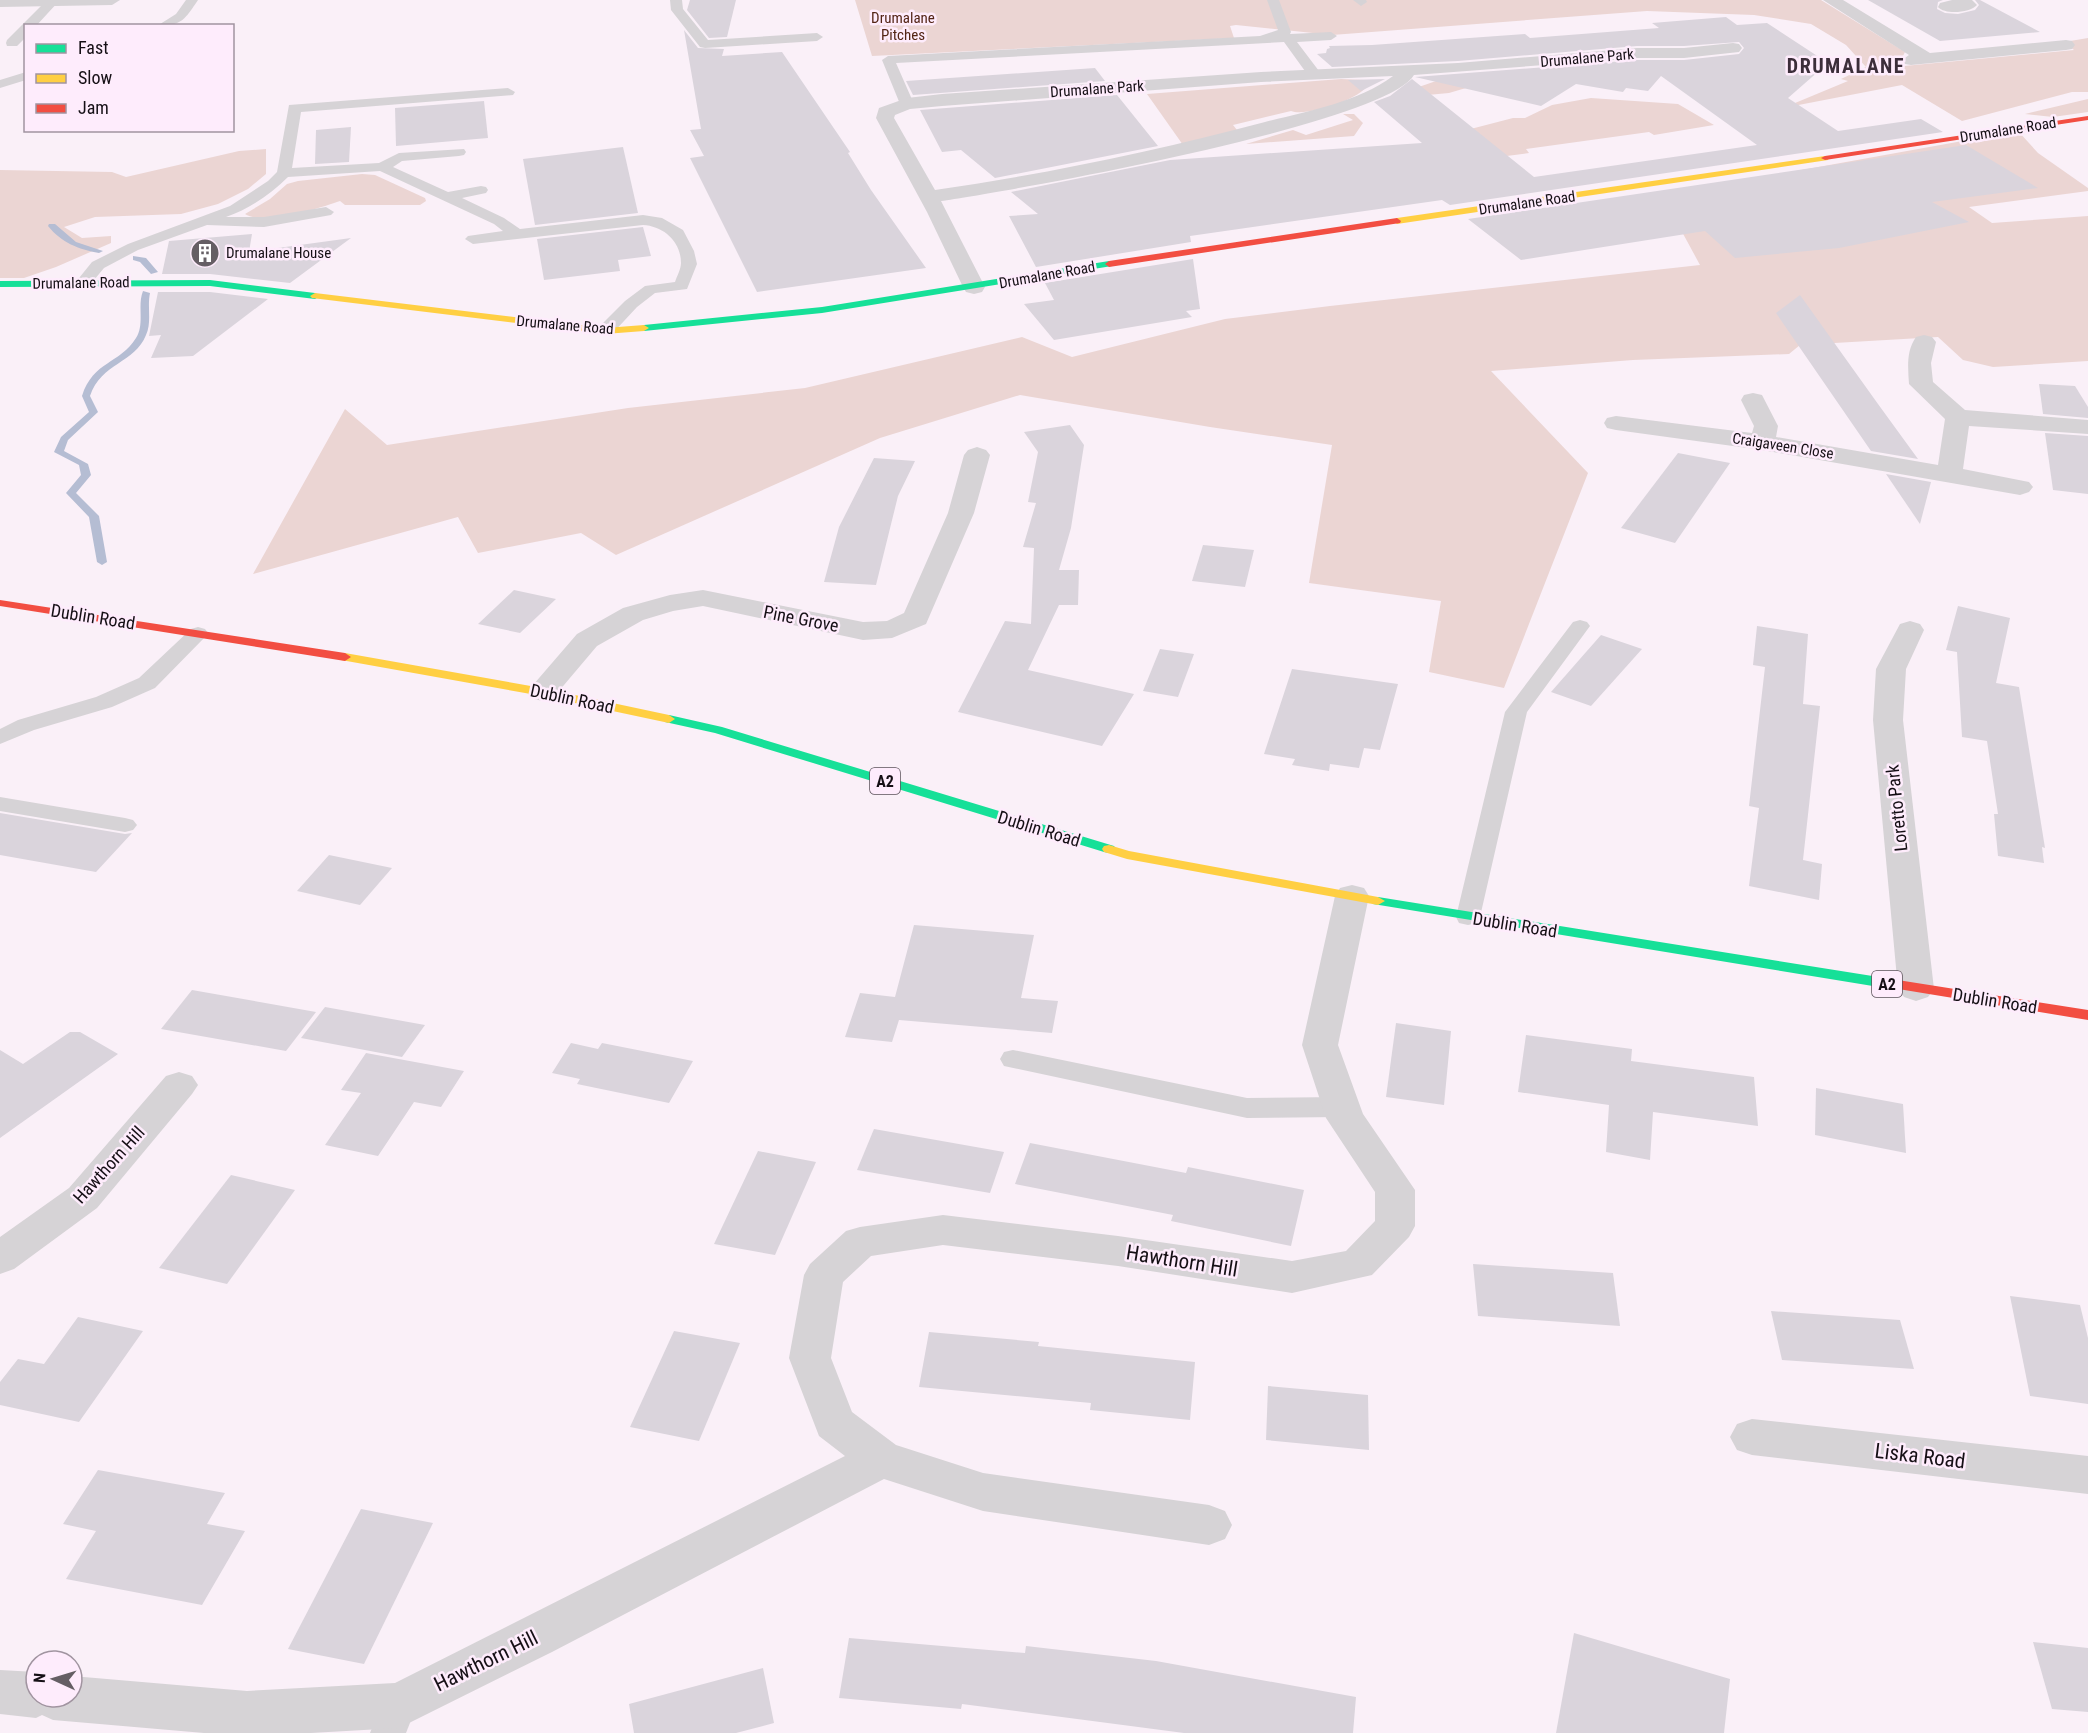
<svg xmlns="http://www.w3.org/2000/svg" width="2088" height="1733" font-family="'Roboto Condensed',sans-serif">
<rect width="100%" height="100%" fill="#faf0f8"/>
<!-- green -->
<g fill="#ebd5d3">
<path d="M855 0H1821L1905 52 1903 56 1893 60 1904 66 2074 50 2064 42 2088 38V92H2072L1962 121 1902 85 1783 108 1848 81 1841 79 1866 67 1846 45 1811 24 1754 15 1647 11 1332 35 1236 25 1230 26 1234 38 872 56Z"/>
<path d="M1341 79 1364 80 1368 85C1359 100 1306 117 1291 111L1233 125 1237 130 1183 145 1147 94Z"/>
<path d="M1439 80 1466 88 1449 93 1384 99Z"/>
<path d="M1591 98 1678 104 1714 125 1654 135 1649 132 1526 149 1529 153 1445 164 1463 131 1513 118H1525L1552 105Z"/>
<path d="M2088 99V112L2053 117 2025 114Z"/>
<path d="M1343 114H1354L1363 123 1354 136 1246 144 1293 130 1306 135 1353 120Z"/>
<path d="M2018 131 2038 153 2088 188V191L1969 207 1992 223 2088 216V361L1993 367 1963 360 1938 337 1800 345 1789 354 1633 360 1491 371 1588 473 1504 688 1429 672 1441 601 1309 583 1332 445 1210 427 1020 395 880 438 616 555 581 533 478 553 458 517 253 574 345 409 387 445 628 408 805 388 1022 337 1072 357 1225 319 1330 306 1700 265 1662 195Z"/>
<path d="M266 149V174L248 189 218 204 181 214 95 217 64 227 82 238 111 236V243L56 267 24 278H0V170L112 172 126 177 239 151Z"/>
<path d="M362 174 375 175 425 198 426 201 420 205H345L340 201C320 208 264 226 245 214L270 199 287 184 298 181Z"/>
</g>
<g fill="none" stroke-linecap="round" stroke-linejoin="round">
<!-- stream -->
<g fill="#b5bdd3" fill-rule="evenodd">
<path d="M49 224H55L76 242 103 251 99 253C78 249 62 243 48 226Z"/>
<path d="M133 256 146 258 158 272 151 274 140 262 133 260Z"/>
<path d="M143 291 150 293C147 307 152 322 146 335 135 363 101 363 90 396L98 412 68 440 64 451 88 464 91 475 76 493 99 516 107 562 102 565 97 562 89 517 66 493 81 475 79 465 54 452 61 437 89 412 82 396C93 361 120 364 136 338 145 324 137 306 143 291Z"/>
</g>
</g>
<!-- building -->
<g fill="#dad4dc">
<path d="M690 0H736L727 37 709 38 687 10Z"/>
<path d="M1868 0H1943L1938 2 1937 9 1945 13 1958 14 1975 10 1979 5 1975 0H1980L2040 32 1940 41Z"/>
<path d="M1726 17 1737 25 1767 23 1828 63 1788 98 1838 131 1921 119 1943 132 1450 205 1442 200 1190 236 1191 242 1036 267 1009 216 1038 214 1011 192 1170 160 1422 143 1374 102 1390 96 1412 79 1534 177 1757 145 1661 76 1648 91 1626 88 1623 92 1576 84 1541 106 1415 77 1637 60H1684L1739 54 1744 48 1739 42 1684 46H1637L1458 61 1332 67 1317 54 1326 53 1327 49 1330 48 1329 46 1372 45 1525 34 1530 38 1659 28 1652 23Z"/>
<path d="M684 30 698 48 724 49 722 56 782 52 850 152 848 153 871 190 926 268 757 292 690 158 704 156 690 130 701 129Z"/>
<path d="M1095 68 1105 81 913 95 906 81Z"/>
<path d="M1385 79 1361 91 1348 80Z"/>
<path d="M1117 95 1158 146 995 178 961 150 942 152 920 110Z"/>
<path d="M484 101 488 138 396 146 395 108Z"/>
<path d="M351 127 349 162 315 164 316 130Z"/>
<path d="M1966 145 2038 188 1932 202 1969 222 1839 248 1735 258 1705 231 1521 260 1468 219Z"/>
<path d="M623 147 638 213 535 225 523 159Z"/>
<path d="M643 227 651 256 618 260 620 271 544 280 537 239Z"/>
<path d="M252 234 249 252 351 238 290 283 210 274H162L169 241Z"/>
<path d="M1193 259 1200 309 1186 311 1192 317 1054 340 1024 304 1054 300 1045 283Z"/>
<path d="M158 292H210L268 299 193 356 151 358 161 335 149 336Z"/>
<path d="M1800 295 1878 404 1918 459 1871 451 1776 313Z"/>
<path d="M2039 384 2075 386 2088 407V418L2043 414Z"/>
<path d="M1070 425 1084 445 1071 528 1059 570H1079L1078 605H1059L1028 670 1134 694 1102 746 958 712 1005 621 1031 624 1034 548 1023 547 1036 503 1028 502 1038 452 1024 432Z"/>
<path d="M2045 433 2088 436V494L2053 490Z"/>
<path d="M1678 453 1730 463 1675 543 1621 528Z"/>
<path d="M874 458 915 461 898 496 876 585 824 582 839 527Z"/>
<path d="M1886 474 1931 482 1920 524Z"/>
<path d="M1203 545 1254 550 1245 587 1192 581Z"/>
<path d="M514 590 556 599 520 633 478 624Z"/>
<path d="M1958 606 2010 618 1996 683 2019 687 2045 848 2042 847 2044 863 1998 856 1994 814H1998L1987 741 1962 737 1957 652 1946 650Z"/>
<path d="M1757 626 1808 634 1803 704 1820 706 1803 860 1822 864 1819 900 1749 886 1759 808 1749 806 1765 667 1753 665Z"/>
<path d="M1601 635 1642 649 1591 706 1551 692Z"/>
<path d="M1160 649 1194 654 1178 697 1143 691Z"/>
<path d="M1292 669 1398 684 1380 750 1364 748 1359 768 1330 764 1329 771 1292 765 1295 759 1264 754Z"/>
<path d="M0 813 125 834 132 833 96 872 0 855Z"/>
<path d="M329 855 392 868 360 905 297 891Z"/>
<path d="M914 925 1034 935 1021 998 1058 1001 1052 1033 899 1020 892 1042 845 1037 860 993 895 997Z"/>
<path d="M192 990 316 1012 286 1051 161 1029Z"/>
<path d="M325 1007 425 1025 402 1057 301 1038Z"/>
<path d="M1396 1023 1451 1031 1444 1105 1386 1097Z"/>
<path d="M70 1032H80L118 1054 0 1138V1050L23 1064Z"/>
<path d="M1526 1035 1632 1049 1631 1061 1754 1077 1758 1126 1653 1112 1650 1160 1606 1152 1609 1105 1518 1092Z"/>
<path d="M571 1043 598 1049 602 1043 693 1061 669 1103 577 1084 580 1079 552 1073Z"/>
<path d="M366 1053 464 1071 441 1107 414 1102 378 1156 325 1145 361 1093 341 1090Z"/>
<path d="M1816 1088 1903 1104 1906 1153 1815 1135Z"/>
<path d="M874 1129 1004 1152 990 1193 857 1170Z"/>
<path d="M1030 1143 1186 1173 1188 1167 1304 1190 1291 1246 1171 1221 1173 1215 1015 1184Z"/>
<path d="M758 1151 816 1162 775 1255 714 1244Z"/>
<path d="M231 1175 295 1190 227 1284 159 1268Z"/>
<path d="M1473 1264 1613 1273 1620 1326 1478 1316Z"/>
<path d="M2010 1296 2080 1305 2088 1338V1404L2030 1396Z"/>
<path d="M1771 1311 1900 1320 1914 1369 1782 1360Z"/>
<path d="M78 1317 143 1331 79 1422 0 1405V1382L18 1359 44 1364Z"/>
<path d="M674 1331 740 1343 699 1441 630 1427Z"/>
<path d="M929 1332 1039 1342 1038 1346 1195 1362 1190 1420 1090 1410 1091 1403 919 1387Z"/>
<path d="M1268 1386 1368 1395 1369 1450 1266 1440Z"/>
<path d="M98 1470 225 1493 207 1524 245 1531 202 1605 66 1579 96 1531 63 1524Z"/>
<path d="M361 1509 433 1523 364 1664 288 1649Z"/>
<path d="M1574 1633 1730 1679 1724 1733H1556Z"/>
<path d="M849 1638 1025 1653 1026 1646 1156 1661 1356 1697 1353 1733H1184L962 1704 961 1709 839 1698Z"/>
<path d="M2033 1642 2088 1648V1712L2052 1709Z"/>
<path d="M763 1668 774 1723 736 1733H634L629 1704Z"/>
</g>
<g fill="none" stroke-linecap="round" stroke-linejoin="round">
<!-- lane -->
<g fill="#d6d3d6" fill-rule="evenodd">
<path d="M47 0 59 1 36 26H26V37L17 46H7L6 43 7 40Z"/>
<path d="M186 0H198C185 19 182 26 157 26L176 14Z"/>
<path d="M670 0H682L683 9 708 40 817 33 823 37 817 41 705 48 700 47 671 10Z"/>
<path d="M1267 0H1279L1291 32 1290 34 1331 32 1337 36 1331 40 1297 42 1322 75 1320 78H1310L1284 42 896 63 914 104 907 108 900 104 882 60 888 56 1260 36 1278 30Z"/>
<path d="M1353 0H1366L1367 2 1361 6Z"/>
<path d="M26 72V80L0 88V80Z"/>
<path d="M508 88 515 92 513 95 301 112 292 168 379 163 399 153 464 149 466 152 464 155 459 156 402 161 393 167 448 192 481 186 486 187 488 190 486 193 462 198 504 218 520 229 643 215 662 218 683 230 694 251 697 264 687 289 655 293 637 307 611 335H599L597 331 599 327 625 301 645 286 675 282C677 276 681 269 681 263 681 241 663 226 643 225L473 244 465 239 468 236 503 231 494 224 380 171 288 177C271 194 249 209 226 217H264L326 207 334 212 331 215 264 227 207 225 138 250 104 268 89 286H77L75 283 92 262 128 244 230 206 268 181 277 172 289 105Z"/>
<path d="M1580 620 1587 622 1590 626 1527 712 1480 917 1477 923 1468 925 1459 923 1456 917 1505 712 1573 622Z"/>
<path d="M198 627 205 629 208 633 205 637 155 688 112 707 34 730 0 744V729L18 720 96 697 139 678 191 629Z"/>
<path d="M0 797 125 818 133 820 137 825 133 830 125 832 0 811Z"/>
<path d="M1013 1050 1247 1098 1341 1097 1351 1100 1355 1107 1351 1114 1341 1117 1247 1118 1004 1066 1000 1059 1004 1052Z"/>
<path d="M399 1689 412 1693 417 1705 406 1733H370L386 1693Z"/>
</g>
<!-- street -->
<g fill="#d6d3d6" fill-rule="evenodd">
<path d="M0 0H120L112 5 0 7Z"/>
<path d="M1823 0H1843L1930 53 2066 40 2072 41 2075 45 2072 49 2066 50 1911 65 1905 64 1902 60 1909 55Z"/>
<path d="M1952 0H1972L1977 5C1970 13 1945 15 1938 7L1940 3Z"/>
<path d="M1733 43 1739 44 1742 48 1739 52 1684 58H1637L1414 75C1386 124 1012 191 941 201L985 287 982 292 974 294 966 292 963 287 927 212 876 118 879 108 907 98 942 94 1261 72 1458 63 1637 48H1684ZM1393 76C1356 103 1308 111 1265 122 1156 151 1046 174 935 190L894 118 895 115 910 109 942 106 1261 82Z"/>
<path d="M1924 335 1932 337 1936 342 1931 363 1933 382 1965 410 2088 420V434L1969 426 1963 469 2029 482 2033 487 2029 492 2020 495 1762 450 1616 430 1607 428 1604 423 1607 418 1616 416 1752 433 1754 426 1741 400 1744 395 1753 393 1762 395 1778 426 1776 437 1938 465 1945 419 1909 384C1908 368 1906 351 1916 337Z"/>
<path d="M977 447 986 450 990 455 974 513 926 624 892 638 863 640 703 606 673 611 643 620 597 646 553 698 542 701 531 698 527 692 577 634 623 608 670 595 703 590 863 622 887 621 904 613 948 513 964 455 968 450Z"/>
<path d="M1910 621 1920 624 1924 630 1906 669 1903 720 1934 989 1928 997 1916 1001 1904 997 1898 989 1873 720 1876 669 1900 624Z"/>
<path d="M1352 885 1364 888 1369 896 1338 1045 1363 1114 1415 1190V1226L1409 1237 1372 1275 1292 1293 1118 1266 943 1245 871 1256 843 1282 831 1358 852 1412 896 1445 983 1473 1209 1505 1225 1511 1232 1525 1225 1539 1209 1545 983 1511 884 1479 552 1652 399 1728 311 1733H204L53 1720 42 1715 36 1718 0 1714V1670L36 1672V1697H72V1676L247 1691 395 1683 845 1456 819 1436 789 1358 804 1275 810 1264 846 1231 860 1227 943 1215 1118 1236 1292 1261 1346 1251 1375 1221V1192L1326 1118 1302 1045 1335 896 1340 888Z"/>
<path d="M179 1072 192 1076 198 1085 192 1094 97 1208 14 1269 0 1274V1237L69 1188 166 1076Z"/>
<path d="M1752 1419 2088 1456V1494L1752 1455 1737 1450 1730 1437 1737 1424Z"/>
</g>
<!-- fast -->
<g fill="#16e098" fill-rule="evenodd">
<path d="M1109 261 1113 264 1112 266 822 313 644 331 639 328 644 325 822 307Z"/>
<path d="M210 280 315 293 320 296 315 299 210 286 0 287V281Z"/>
<path d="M669 715 722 727 1114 846 1116 849 1109 853 1104 852 715 733 665 722 663 719 665 716Z"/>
<path d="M1378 897 1885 978 1892 983 1885 988 1373 904 1371 901 1373 898Z"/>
</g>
<!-- slow -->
<g fill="#ffcf43" fill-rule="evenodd">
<path d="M1825 156 1829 158 1828 160 1397 224 1393 221 1397 218Z"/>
<path d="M315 293 605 328 644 325 649 328 644 331 605 334 312 298 310 296Z"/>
<path d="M345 653 542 688 669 715 675 719 669 723 542 696 341 660 339 657Z"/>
<path d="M1109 845 1129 851 1378 897 1385 901 1378 905 1127 859 1104 852 1102 849 1104 846Z"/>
</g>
<!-- jam -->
<g fill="#f24e42" fill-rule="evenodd">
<path d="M2088 116V120L1825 160 1821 158 1825 156Z"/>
<path d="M1397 218 1401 221 1400 223 1109 267 1105 264 1109 261Z"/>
<path d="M0 600 345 653 351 657 345 661 0 606Z"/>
<path d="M1885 978 2088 1010V1020L1880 986 1878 983 1880 980Z"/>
</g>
</g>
<!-- icons -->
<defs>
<g id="building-disc" transform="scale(1.5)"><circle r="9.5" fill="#655e64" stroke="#feecfc"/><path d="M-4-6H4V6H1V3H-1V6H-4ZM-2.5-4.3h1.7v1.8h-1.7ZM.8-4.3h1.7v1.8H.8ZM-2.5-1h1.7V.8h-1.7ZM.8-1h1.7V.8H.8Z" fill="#fff"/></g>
</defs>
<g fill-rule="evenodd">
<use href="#building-disc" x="205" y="253"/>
</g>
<g text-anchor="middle" stroke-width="5" stroke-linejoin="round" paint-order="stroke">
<!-- far-park labels -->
<g font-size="15" fill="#532516" stroke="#feecfc">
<text x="903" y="23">Drumalane<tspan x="903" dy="17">Pitches</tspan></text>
</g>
<!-- far-street labels -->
<g font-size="15" fill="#150f15" stroke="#feecfc">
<text transform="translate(1587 58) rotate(-5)" y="5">Drumalane Park</text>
<text transform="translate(1097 89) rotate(-4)" y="5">Drumalane Park</text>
<text transform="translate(2008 130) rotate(-9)" y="5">Drumalane Road</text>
<text transform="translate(1527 203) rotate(-8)" y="5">Drumalane Road</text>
<text transform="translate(1047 275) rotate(-10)" y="5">Drumalane Road</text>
<text transform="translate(81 283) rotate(-1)" y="5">Drumalane Road</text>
<text transform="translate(565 325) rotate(5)" y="5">Drumalane Road</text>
<text transform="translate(1783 446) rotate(9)" y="5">Craigaveen Close</text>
</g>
<!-- far-poi labels -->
<g font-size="15" fill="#150f15" stroke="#feecfc" text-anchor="start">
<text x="226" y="258">Drumalane House</text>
</g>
<!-- shield labels -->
<g fill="#feecfc" stroke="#5b515a" stroke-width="1.5">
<rect x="870" y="768" width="30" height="26" rx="4.5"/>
<rect x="1872" y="971" width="30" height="26" rx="4.5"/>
</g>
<g font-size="16" font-weight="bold" fill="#150f15">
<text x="885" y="787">A2</text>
<text x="1887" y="990">A2</text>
</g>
<!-- street labels -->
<g font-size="18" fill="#150f15" stroke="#feecfc">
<text transform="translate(93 617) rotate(9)" y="6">Dublin Road</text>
<text transform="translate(801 619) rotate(11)" y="6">Pine Grove</text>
<text transform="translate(572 699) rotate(12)" y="6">Dublin Road</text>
<text transform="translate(1897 808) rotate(-96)" y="6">Loretto Park</text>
<text transform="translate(1039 829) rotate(17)" y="6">Dublin Road</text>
<text transform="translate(1515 925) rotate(9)" y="6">Dublin Road</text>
<text transform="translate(1995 1001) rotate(9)" y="6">Dublin Road</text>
<text transform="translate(109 1165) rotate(-48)" y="6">Hawthorn Hill</text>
</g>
<!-- far-district labels -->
<g font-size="20" font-weight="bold" letter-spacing="1.5" fill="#3c2e3a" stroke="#feecfc">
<text x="1846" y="73">DRUMALANE</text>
</g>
<!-- near-street labels -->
<g font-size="21" fill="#150f15" stroke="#feecfc">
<text transform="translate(1182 1261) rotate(9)" y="7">Hawthorn Hill</text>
<text transform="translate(1920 1456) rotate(7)" y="7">Liska Road</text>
<text transform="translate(486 1661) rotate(-26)" y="7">Hawthorn Hill</text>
</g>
</g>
<!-- legend -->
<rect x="24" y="24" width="210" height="108" fill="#feecfc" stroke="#a194a0" stroke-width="1.5"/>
<rect x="36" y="44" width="30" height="9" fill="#16e098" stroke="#a194a0" stroke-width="1.5"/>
<text x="78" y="54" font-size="18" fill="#150f15">Fast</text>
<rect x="36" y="74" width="30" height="9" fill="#ffcf43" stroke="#a194a0" stroke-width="1.5"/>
<text x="78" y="84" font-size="18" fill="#150f15">Slow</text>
<rect x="36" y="104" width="30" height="9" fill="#f24e42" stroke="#a194a0" stroke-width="1.5"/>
<text x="78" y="114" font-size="18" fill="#150f15">Jam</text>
<!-- north arrow -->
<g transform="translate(54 1679) rotate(274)"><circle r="28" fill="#feecfc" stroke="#a194a0" stroke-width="1.5"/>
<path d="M0-4.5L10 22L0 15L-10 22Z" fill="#655e64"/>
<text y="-9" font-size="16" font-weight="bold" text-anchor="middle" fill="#150f15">N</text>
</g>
</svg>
